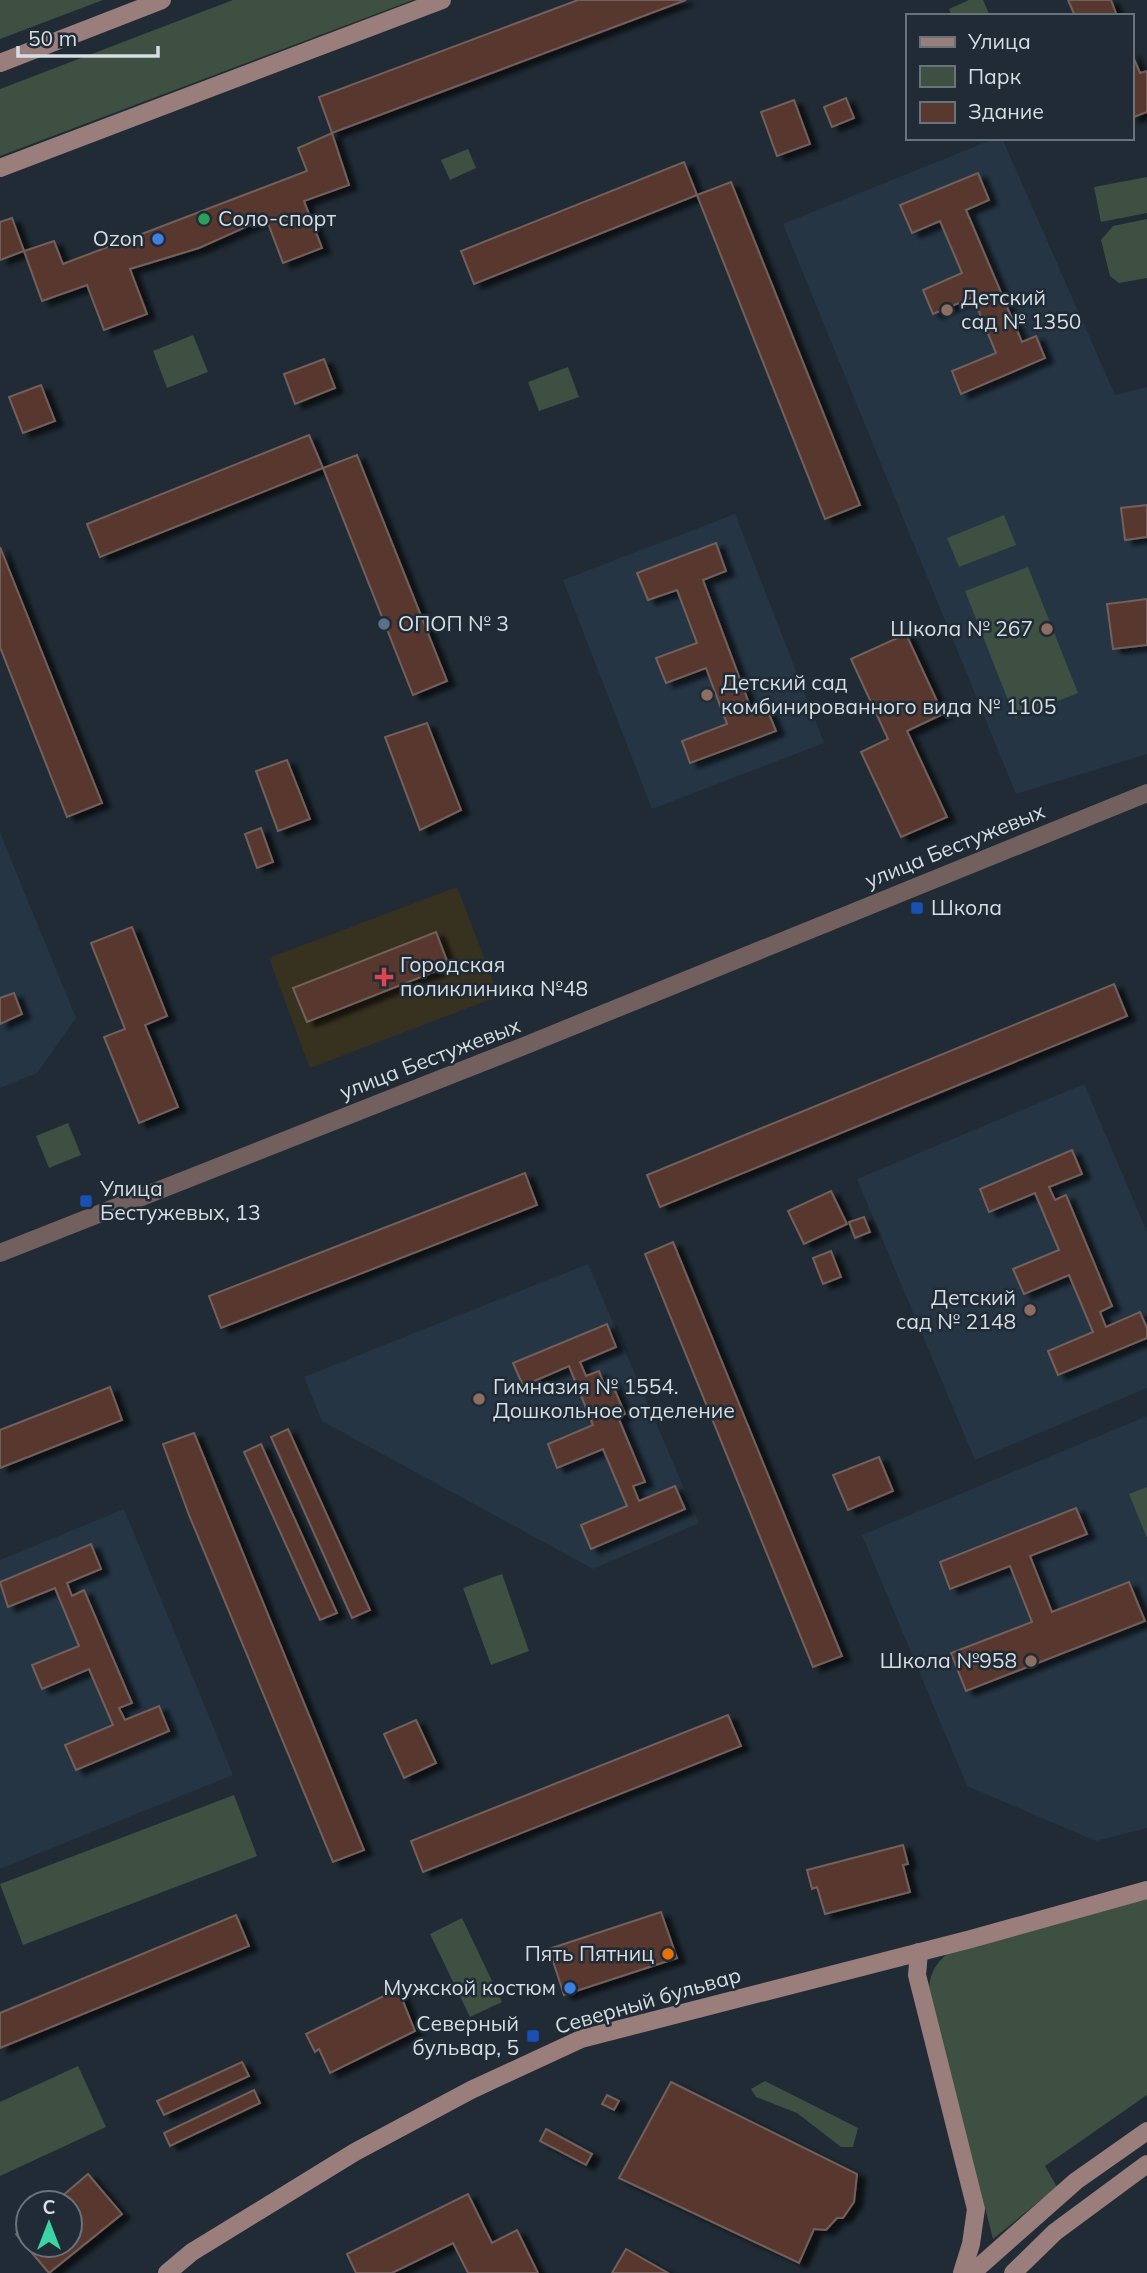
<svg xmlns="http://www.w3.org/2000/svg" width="1147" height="2273" font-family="Mulish,sans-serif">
<defs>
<filter id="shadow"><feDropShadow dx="8" dy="4.5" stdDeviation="2" flood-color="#0009"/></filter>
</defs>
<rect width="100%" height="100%" fill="#202b35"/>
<!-- built -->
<g fill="#253544">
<path d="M996 138H1002L1115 395 1147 387V754L1016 794 783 224Z"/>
<path d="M735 514 824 743 652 809 563 580Z"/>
<path d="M0 833 76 1018 37 1073 0 1088Z"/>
<path d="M1084 1084 1147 1232V1388L975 1460 857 1179Z"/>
<path d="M588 1264 699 1523 593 1569 322 1421 304 1377Z"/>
<path d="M1147 1416V1828L1096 1841 967 1786 862 1535Z"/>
<path d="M124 1509 233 1775 0 1869V1560Z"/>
</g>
<!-- medical -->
<path fill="#373120" d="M457 887 499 996 310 1068 269 958Z"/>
<!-- green -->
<g fill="#3d5042">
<path d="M0 0H103L0 39Z"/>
<path d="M233 0H413L0 156V89Z"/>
<path d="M969 0H983L990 16H952L949 9Z"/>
<path d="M468 149 476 168 450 180 441 160Z"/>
<path d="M1147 177V213L1101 222 1094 187Z"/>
<path d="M1147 219V278L1119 283 1110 276 1101 240 1113 226Z"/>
<path d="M193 335 208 372 167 388 153 351Z"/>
<path d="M568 367 579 397 539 411 528 382Z"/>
<path d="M1004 515 1016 545 959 567 947 538Z"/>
<path d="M1028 567 1078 693 1015 718 965 591Z"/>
<path d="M68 1123 81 1155 49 1168 36 1136Z"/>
<path d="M1147 1487V1538L1129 1494Z"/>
<path d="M502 1574 529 1651 491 1665 463 1588Z"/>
<path d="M234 1795 257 1856 23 1945 0 1884Z"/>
<path d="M1147 1899V2095L1045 2166 1057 2187 993 2239 929 1989C930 1972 937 1961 951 1951Z"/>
<path d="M462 1918 502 2002 470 2017 430 1934Z"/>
<path d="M78 2066 106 2127 0 2176V2102Z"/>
<path d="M765 2081 858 2128 853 2147H841L797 2113 756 2097 751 2089Z"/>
</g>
<!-- building -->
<g fill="#59392f" stroke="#72605b" stroke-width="2" filter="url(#shadow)">
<path d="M578 0H686L332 133 319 97Z"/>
<path d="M1068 0H1111L1117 16H1075Z"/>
<path d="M1131 52 1140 73 1147 71V112L1131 118Z"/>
<path d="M846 98 854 118 832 127 824 107Z"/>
<path d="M794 100 810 144 777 156 761 112Z"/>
<path d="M332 133 349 185 304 201 322 248 283 263 266 218 199 248 130 269 147 314 104 330 87 285 42 301 24 251 54 241 63 264 307 171 298 148Z"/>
<path d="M684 162 697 195 474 284 461 251Z"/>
<path d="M978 173 989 200 966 210 1022 342 1036 336 1045 358 961 394 952 371 996 353 973 297 933 314 923 290 962 273 940 221 912 233 900 205Z"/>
<path d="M731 182 860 505 825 519 697 195Z"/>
<path d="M12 218 24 251 0 260V222Z"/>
<path d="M324 359 335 388 295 404 284 374Z"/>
<path d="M41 385 55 421 23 433 9 397Z"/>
<path d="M309 435 323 468 100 557 87 524Z"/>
<path d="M357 455 447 681 413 695 323 468Z"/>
<path d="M1147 505V537L1125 540 1121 508Z"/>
<path d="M716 543 726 571 703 580 753 714 767 709 776 731 690 763 682 741 727 724 706 668 666 683 656 658 697 643 677 590 648 600 637 573Z"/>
<path d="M0 547 102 803 67 817 0 647Z"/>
<path d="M1147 599V645L1113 649 1107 604Z"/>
<path d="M906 634 943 714 907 731 947 817 901 837 861 752 888 739 851 659Z"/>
<path d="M427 723 461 810 420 830 385 737Z"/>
<path d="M287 760 310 819 278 831 256 771Z"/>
<path d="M261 828 273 862 257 868 245 834Z"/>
<path d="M132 927 167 1016 145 1025 178 1107 139 1123 104 1037 125 1029 91 943Z"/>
<path d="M436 932 449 966 307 1022 293 988Z"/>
<path d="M1114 984 1127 1016 660 1207 647 1175Z"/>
<path d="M14 993 22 1014 0 1024V998Z"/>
<path d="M1072 1150 1082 1174 1049 1187 1055 1200 1066 1195 1112 1306 1100 1312 1106 1327 1140 1312 1147 1328V1338L1058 1375 1048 1351 1093 1332 1069 1275 1024 1294 1013 1269 1059 1250 1035 1193 989 1212 980 1189Z"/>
<path d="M525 1173 537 1205 221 1328 209 1296Z"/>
<path d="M831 1191 847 1224 804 1244 788 1211Z"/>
<path d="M864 1217 870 1232 855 1238 849 1222Z"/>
<path d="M673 1242 842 1656 813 1667 645 1254Z"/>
<path d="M831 1251 841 1277 823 1284 813 1258Z"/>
<path d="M607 1324 616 1347 580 1362 586 1376 599 1371 604 1384 611 1381 625 1414 618 1417 645 1482 633 1486 639 1501 675 1486 685 1509 591 1549 581 1525 627 1506 603 1449 557 1468 548 1444 593 1425 569 1366 523 1386 513 1363Z"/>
<path d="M110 1387 122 1420 0 1468V1430Z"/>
<path d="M288 1429 370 1610 352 1618 271 1437Z"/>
<path d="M194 1433 364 1850 333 1862 189 1515 163 1444Z"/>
<path d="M261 1444 337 1613 320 1620 244 1452Z"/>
<path d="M879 1457 893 1491 848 1510 833 1475Z"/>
<path d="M1076 1508 1087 1534 1030 1556 1052 1612 1129 1582 1145 1621 966 1691 951 1653 1032 1622 1010 1566 950 1589 940 1562Z"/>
<path d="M91 1544 101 1569 67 1583 72 1596 84 1590 132 1703 119 1708 125 1720 159 1706 169 1731 76 1770 65 1745 113 1725 89 1669 42 1689 32 1665 79 1646 55 1588 8 1607 0 1582Z"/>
<path d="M728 1715 741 1746 423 1872 411 1841Z"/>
<path d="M416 1720 436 1763 404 1778 384 1734Z"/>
<path d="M903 1845 908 1864 903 1865 910 1892 825 1914 817 1887 812 1889 807 1870Z"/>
<path d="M661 1912 677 1958 564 1995 549 1949Z"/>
<path d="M236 1915 249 1946 0 2048V2013Z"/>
<path d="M398 1989 415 2031 330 2073 319 2049 315 2052 306 2034Z"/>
<path d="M242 2062 249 2076 164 2115 157 2101Z"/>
<path d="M671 2082 857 2174 854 2202 843 2218H837L826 2230 814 2229 799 2263 619 2178Z"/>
<path d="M254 2090 260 2103 170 2146 164 2133Z"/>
<path d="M607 2095 619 2101 614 2110 602 2104Z"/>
<path d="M546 2129 592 2154 586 2165 540 2141Z"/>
<path d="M88 2174 122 2214 49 2273 16 2234 28 2224V2245H70V2203H54Z"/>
<path d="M468 2194 492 2243 517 2230 538 2273H468L453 2243 392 2273H356L347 2254Z"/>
<path d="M626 2249 668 2273H612Z"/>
</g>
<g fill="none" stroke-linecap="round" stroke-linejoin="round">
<!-- street -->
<path stroke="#71605e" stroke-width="18" d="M0 1253 524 1046 1147 793"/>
<!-- secondary -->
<g stroke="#997e7b" stroke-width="18">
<path d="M0 63 162 0"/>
<path d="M0 168 442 0"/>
<path d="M919 1952 917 1975 976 2209 971 2244 962 2273"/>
<path d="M167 2273 192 2252 355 2152 471 2090 581 2039 971 1939 1147 1890"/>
<path d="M972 2273 1076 2181 1147 2131"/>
<path d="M1013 2273 1055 2232 1147 2164"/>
</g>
</g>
<!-- markers -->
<circle fill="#2e9e5b" stroke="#202b35" stroke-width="2.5" cx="204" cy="219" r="7"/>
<g fill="#3f7fe0" stroke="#202b35" stroke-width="2.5">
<circle cx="158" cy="239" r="7"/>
<circle cx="570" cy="1988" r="7"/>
</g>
<g fill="#8d6e63" stroke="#202b35" stroke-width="2.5">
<circle cx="947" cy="310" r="7"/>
<circle cx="1047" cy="629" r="7"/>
<circle cx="707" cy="695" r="7"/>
<circle cx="1030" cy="1310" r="7"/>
<circle cx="479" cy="1399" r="7"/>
<circle cx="1031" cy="1661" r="7"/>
</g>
<circle fill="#5c6f8a" stroke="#202b35" stroke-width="2.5" cx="384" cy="624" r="7"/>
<g fill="#1a4fb4" stroke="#202b35" stroke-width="2.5">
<rect x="910" y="901" width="14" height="14" rx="3.5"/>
<rect x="79" y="1194" width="14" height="14" rx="3.5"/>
<rect x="526" y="2029" width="14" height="14" rx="3.5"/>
</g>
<path fill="#e0444e" stroke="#202b35" stroke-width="2.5" d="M380.5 966.5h7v7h7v7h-7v7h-7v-7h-7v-7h7z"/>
<circle fill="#e8710a" stroke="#202b35" stroke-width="2.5" cx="668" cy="1954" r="7"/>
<g text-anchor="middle" stroke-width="5" stroke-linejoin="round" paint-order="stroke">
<!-- poi labels -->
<g font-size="21" fill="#d6dee4" stroke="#202b35" text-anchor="start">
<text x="218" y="226">Соло-спорт</text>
<text x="144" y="246" text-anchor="end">Ozon</text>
<text x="961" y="305">Детский<tspan x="961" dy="24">сад № 1350</tspan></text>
<text x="398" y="631">ОПОП № 3</text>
<text x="1033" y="636" text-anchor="end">Школа № 267</text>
<text x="721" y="690">Детский сад<tspan x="721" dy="24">комбинированного вида № 1105</tspan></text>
<text x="931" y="915">Школа</text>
<text x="400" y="972">Городская<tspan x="400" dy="24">поликлиника №48</tspan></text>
<text x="100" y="1196">Улица<tspan x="100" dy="24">Бестужевых, 13</tspan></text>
<text x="1016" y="1305" text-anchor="end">Детский<tspan x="1016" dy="24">сад № 2148</tspan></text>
<text x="493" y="1394">Гимназия № 1554.<tspan x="493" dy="24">Дошкольное отделение</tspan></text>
<text x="1017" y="1668" text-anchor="end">Школа №958</text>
<text x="654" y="1961" text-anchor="end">Пять Пятниц</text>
<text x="556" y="1995" text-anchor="end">Мужской костюм</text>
<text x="519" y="2031" text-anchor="end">Северный<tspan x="519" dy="24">бульвар, 5</tspan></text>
</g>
<!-- street labels -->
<g font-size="21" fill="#d6dee4" stroke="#202b35">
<text transform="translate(955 846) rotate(-22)" y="7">улица Бестужевых</text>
<text transform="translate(430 1059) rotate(-21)" y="7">улица Бестужевых</text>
<text transform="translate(648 2001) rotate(-16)" y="7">Северный бульвар</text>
</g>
</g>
<!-- legend -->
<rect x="906" y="14" width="228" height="126" fill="#202b35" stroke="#69737b" stroke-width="2"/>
<rect x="920" y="37" width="35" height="10" fill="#997e7b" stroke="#69737b" stroke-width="2"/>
<text x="968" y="49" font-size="21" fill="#d6dee4">Улица</text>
<rect x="920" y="66" width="35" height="21" fill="#3d5042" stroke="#69737b" stroke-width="2"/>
<text x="968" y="84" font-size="21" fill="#d6dee4">Парк</text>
<rect x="920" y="102" width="35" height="21" fill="#59392f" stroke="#69737b" stroke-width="2"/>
<text x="968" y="119" font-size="21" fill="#d6dee4">Здание</text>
<!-- north arrow -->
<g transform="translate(49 2224)"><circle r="33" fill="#202b35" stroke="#69737b" stroke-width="2"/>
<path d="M0-5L12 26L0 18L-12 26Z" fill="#3ad4a5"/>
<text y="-10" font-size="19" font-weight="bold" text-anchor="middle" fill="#d6dee4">С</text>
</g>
<!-- scale -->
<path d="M18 46v10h140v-10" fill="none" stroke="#d6dee4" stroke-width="3.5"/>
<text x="28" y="46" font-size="21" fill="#d6dee4" stroke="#202b35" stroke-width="5" paint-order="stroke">50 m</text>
</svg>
